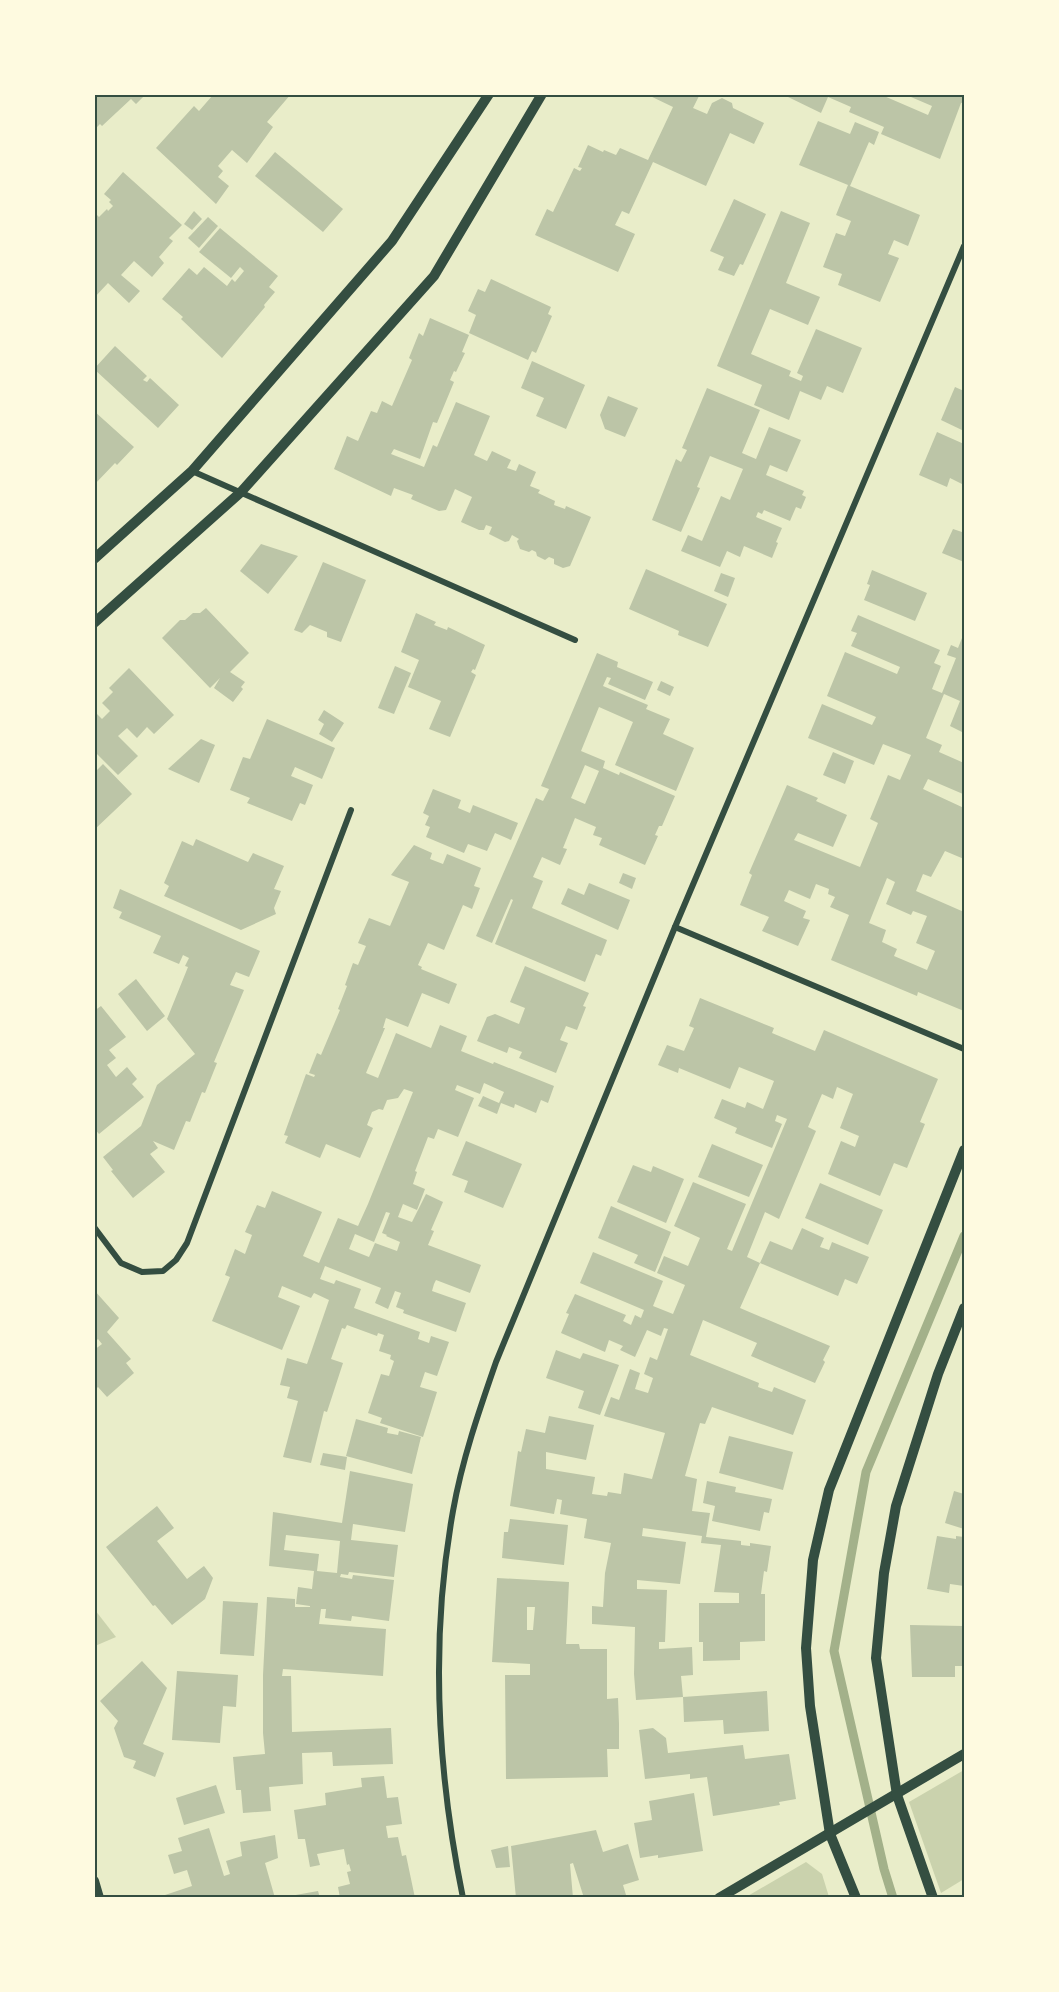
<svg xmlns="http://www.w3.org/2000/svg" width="1059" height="1992" font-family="Rubik,sans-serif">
<rect width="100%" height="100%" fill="#e9edc9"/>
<!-- green -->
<g fill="#cad2ad">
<path d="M95 1610 116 1637 95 1646H94Z"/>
<path d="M964 1770V1879L941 1893 909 1802Z"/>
<path d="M806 1862 822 1874 829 1897H746Z"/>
</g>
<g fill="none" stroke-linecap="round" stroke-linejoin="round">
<!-- stream -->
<path stroke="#a3b18a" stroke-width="9" d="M893 1898 884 1869 834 1651 866 1472 964 1236"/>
</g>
<!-- building -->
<g fill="#bcc5a7" fill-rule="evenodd">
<path d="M94 94H146L136 104 131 99 102 126 100 124 94 130Z"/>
<path d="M208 94H291L267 122 273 127 247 163 232 150 218 166 223 171 218 177 229 186 216 204 156 148 194 106 199 111 212 96Z"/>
<path d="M646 94H700L693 108 707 114 712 103 722 98 732 103 733 108 764 123 754 144 730 133 706 186 653 162 629 214 622 211 615 225 635 234 618 272 535 235 547 209 553 212 574 168 580 171 582 168 578 167 588 145 603 152 604 150 616 155 620 148 648 160 673 107Z"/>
<path d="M786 94H885L884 96 928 115 932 106 904 94H964V102L961 103 940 159 881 134 884 127 849 112 851 107 828 97 821 113 786 96Z"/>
<path d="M818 121 850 134 855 122 879 132 874 145 869 142 850 186 920 215 908 246 894 240 888 254 899 258 880 302 838 285 842 274 823 267 836 233 845 236 851 221 836 215 848 185 799 165Z"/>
<path d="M275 152 343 209 323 232 255 176Z"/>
<path d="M123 172 182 225 169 238 173 241 159 257 164 263 152 277 134 261 121 275 140 291 129 303 108 283 94 298V212L99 217 107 209 108 211 113 206 109 202 111 200 104 194Z"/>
<path d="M734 199 766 214 743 265 740 264 734 276 718 270 724 257 710 251Z"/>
<path d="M194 211 202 219 192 230 184 224Z"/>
<path d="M781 211 810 223 786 283 820 297 808 325 770 309 751 354 791 371 789 376 801 381 803 376 797 373 816 329 862 348 843 393 827 386 821 400 800 391 789 420 754 405 762 385 717 366Z"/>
<path d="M208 217 218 226 199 248 188 238Z"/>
<path d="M220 228 278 276 269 287 275 292 264 305 265 307 222 358 181 319 183 317 162 299 189 268 197 275 204 267 227 286 232 279 235 282 244 271 240 267 231 278 199 252Z"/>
<path d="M491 279 551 307 548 314 552 316 536 353 532 351 528 360 469 333 476 315 468 311 478 289 485 292Z"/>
<path d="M430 318 469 335 462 352 465 353 456 372 454 371 450 380 454 382 437 423 433 422 420 459 394 449 391 454 424 467 433 445 437 447 456 402 490 416 474 455 487 461 492 451 511 460 507 468 516 471 519 464 536 472 530 486 540 490 538 493 555 501 554 505 565 509 566 506 591 517 570 566 563 568 554 564V559L549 557 545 560 537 556 536 552 532 550 529 552 520 549 517 541 519 539 512 535 509 541 505 542 489 534 492 527 486 525 484 530H479L461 522 472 497 455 489 446 510 439 511 411 499 413 495 394 488 391 496 334 469 347 436 358 441 371 411 377 413 382 401 392 406 412 360 409 358 419 333 423 336Z"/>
<path d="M115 346 147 376 143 380 147 382 150 378 179 405 158 428 94 369Z"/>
<path d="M532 361 585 385 566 429 536 416 544 398 521 388Z"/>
<path d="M955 387 964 391V431L941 420Z"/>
<path d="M707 388 760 410 742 453 756 459 769 427 801 440 787 472 770 465 766 475 804 491 802 495 806 497 801 509 796 507 790 521 764 510 762 514 758 512 756 517 782 528 776 542 778 543 772 558 744 546 740 557 727 551 720 567 681 551 688 535 702 541 721 496 730 500 743 469 710 456 697 487 700 488 681 532 652 520 676 459 681 462 687 450 682 448Z"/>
<path d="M608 396 638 408 625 437 605 429 600 415Z"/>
<path d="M94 411 134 447 117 465 115 463 94 485Z"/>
<path d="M937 432 964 444V485L950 478 947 487 919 475Z"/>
<path d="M964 525V562L942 553 953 529 962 532Z"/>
<path d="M261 544 298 556 268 594 240 571Z"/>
<path d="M323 562 366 580 341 642 327 637V632L310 625 302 633 294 630Z"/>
<path d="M646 569 727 604 708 647 678 635 679 631 629 609Z"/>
<path d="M872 570 927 593 915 621 864 600 870 585 867 584Z"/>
<path d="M721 573 735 578 728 597 714 591Z"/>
<path d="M206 608 249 653 230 672 245 682 241 687 243 689 233 702 214 688 220 678 210 688 162 638 180 620H185L193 613H200Z"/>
<path d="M416 613 436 622 434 625 447 630 448 627 485 645 475 670 473 669 471 672 476 675 450 737 429 729 441 701 408 687 419 660 401 652Z"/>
<path d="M858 615 940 650 934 663 941 666 932 689 942 693 956 658 947 655 951 645 958 648 964 633V728L962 732 950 726 960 701 944 694 926 738 942 745 939 752 964 763V792L963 794 928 779 923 789 964 808V859L945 851 931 877 923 874 916 891 964 912V1011L918 992 917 996 831 960 849 915 830 907 835 897 828 894 829 889 816 884 810 899 789 890 784 901 806 911 803 918 810 920 798 946 762 931 769 917 740 905 752 875 749 873 787 785 818 798 816 801 847 815 833 847 798 833 794 840 860 867 878 823 870 819 888 775 900 780 911 755 883 744 874 765 808 738 822 704 872 725 876 717 827 696 845 652 897 674 900 667 851 646 857 633 851 631ZM887 878 895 882 886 904 911 915 913 911 927 916 916 943 935 951 927 970 894 956 897 949 882 942 886 930 869 923Z"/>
<path d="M597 653 618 662 617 667 653 682 645 700 608 684 611 678 607 677 603 686 648 705 646 709 670 719 663 734 694 748 676 791 615 765 633 722 599 707 581 751 605 761 603 768 619 775 620 772 675 796 662 826H659L655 835 658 836 645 865 599 845 602 838 593 835 596 827 575 818 563 848 567 849 560 865 542 857 533 877 543 881 532 908 607 940 601 956 596 954 585 982 495 944 513 900 511 899 492 943 476 936 536 798 543 801 549 789 541 786ZM585 765 599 771 585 804 571 798Z"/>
<path d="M395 666 411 673 394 714 378 708Z"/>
<path d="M129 668 174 715 154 734 147 727 137 738 127 728 118 736 138 756 118 775 94 751V711L102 719 110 711 102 703 113 692 109 688Z"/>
<path d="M661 681 674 687 670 696 657 690Z"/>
<path d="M324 710 344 723 332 742 319 734 324 724 318 720Z"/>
<path d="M267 719 335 748 322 779 295 767 291 776 313 785 305 805 300 803 292 821 247 803 250 798 230 790 243 757 250 759Z"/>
<path d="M201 739 215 745 199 783 168 769Z"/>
<path d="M833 752 854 761 845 784 823 775Z"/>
<path d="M103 764 132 794 94 830V769L96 771Z"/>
<path d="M433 789 461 800 458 808 470 813 473 805 518 823 511 840 495 833 487 851 468 844 464 853 426 837 430 827 425 825 429 816 423 813Z"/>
<path d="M196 839 248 862 253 853 284 866 274 889 281 891 274 908 276 914 241 930 164 896 169 886 164 883 182 841 193 846Z"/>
<path d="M414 845 432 853 430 859 443 864 447 854 481 868 474 886 480 888 472 909 463 905 444 950 428 943 418 965 422 967 421 969 457 984 449 1004 422 993 408 1027 386 1018 383 1028H385L366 1073 378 1078 396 1033 431 1048 440 1025 467 1036 461 1051 493 1064 494 1062 554 1086 548 1103 541 1100 536 1113 515 1104 514 1108 501 1103 497 1114 478 1106 483 1096 499 1103 504 1092 484 1083 480 1094 457 1085 455 1090 474 1098 458 1137 438 1129 434 1139 428 1137 415 1171 417 1172 413 1184 425 1189 417 1210 403 1204 398 1217 412 1222 426 1194 443 1202 431 1230 434 1231 428 1245 481 1265 470 1293 436 1280 434 1284 432 1291 466 1303 456 1332 403 1313 404 1310 396 1307 401 1293 395 1291 388 1309 375 1303 381 1288 325 1266 320 1279 334 1284 336 1280 361 1289 354 1308 420 1332 418 1339 429 1343 431 1336 449 1342 437 1376 425 1372 420 1387 437 1392 423 1437 380 1423 382 1418 368 1413 381 1374 389 1376 394 1361 390 1359 391 1355 379 1351 384 1335 378 1333 377 1336 347 1325 345 1329 342 1328 331 1359 343 1363 327 1412 324 1411 311 1463 283 1457 298 1401 287 1398 290 1387 280 1385 287 1358 307 1364 329 1300 314 1293 311 1298 282 1286 278 1297 300 1306 282 1350 212 1321 230 1277 225 1275 235 1249 245 1254 252 1235 245 1232 257 1205 265 1208 272 1191 322 1212 303 1256 319 1263 338 1218 358 1226 368 1204 413 1092 404 1089 398 1098 387 1100 383 1110 379 1109 372 1112 367 1125 373 1128 360 1158 326 1144 320 1158 285 1143 288 1136 284 1135 306 1074 314 1077 315 1075 309 1073 317 1053 321 1055 340 1010 338 1009 347 986 345 985 353 963 358 965 366 946 358 943 369 918 390 926 409 882 391 875ZM386 1212 390 1213 382 1233 387 1235 386 1236 400 1242 397 1251 375 1243 369 1257 349 1249 355 1234 374 1242Z"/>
<path d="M623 873 636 878 632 889 619 883Z"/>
<path d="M589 883 630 900 618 930 561 904 568 888 584 895Z"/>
<path d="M120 889 260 951 249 977 236 972 230 985 244 990 214 1062 217 1063 205 1093 202 1092 190 1122 186 1121 174 1150 153 1141 158 1148 150 1154 165 1172 133 1198 111 1171 113 1170 103 1157 141 1126 157 1085 195 1054 167 1019 188 967 185 966 189 958 183 955 179 964 153 953 161 936 119 918 122 912 113 908Z"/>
<path d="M525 966 589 993 583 1006 586 1007 577 1030 566 1026 560 1040 568 1043 556 1073 519 1058 522 1052 509 1047 507 1053 477 1041 487 1017 495 1014 519 1024 525 1008 510 1002Z"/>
<path d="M136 979 165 1016 147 1031 118 994Z"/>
<path d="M700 998 774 1028 772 1033 815 1051 824 1030 938 1079 920 1122 925 1124 907 1168 894 1163 880 1196 828 1174 841 1141 855 1147 859 1136 840 1128 853 1094 837 1087 833 1099 822 1094 808 1127 816 1131 779 1219 765 1212 747 1257 760 1263 740 1308 830 1346 823 1360 825 1362 815 1383 751 1356 757 1343 703 1320 690 1355 759 1383 758 1387 772 1392 774 1387 806 1400 793 1435 712 1407 705 1424 700 1423 685 1476 697 1479 692 1511 710 1513 706 1537 741 1541V1545L750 1546V1543L771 1546 767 1572 764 1571 761 1594H765V1641L740 1642V1660L703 1661V1642H699V1603H739V1593L714 1592 721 1545 701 1543 702 1536 643 1528 642 1536 686 1542 680 1584 637 1580V1589L667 1590 665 1642H659V1649L692 1647 693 1675 681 1676 683 1697 636 1700 634 1674 635 1627 592 1624V1606L603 1607 605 1573 611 1543 584 1538 587 1519 560 1514 562 1500 557 1499 554 1514 510 1506 518 1451 521 1452 526 1429 545 1433 549 1416 594 1425 586 1460 546 1452V1469L595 1477 592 1494 607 1496 608 1492 621 1494 624 1473 652 1479 665 1433 604 1416 611 1397 619 1400 630 1369 640 1373 635 1389 648 1393 653 1378 644 1374 650 1357 657 1360 668 1329 664 1328 661 1336 647 1330 635 1357 620 1350 623 1346 609 1340 605 1352 561 1333 569 1314 566 1313 575 1294 626 1315 623 1321 631 1325 635 1315 641 1318 644 1310 580 1283 593 1252 663 1281 653 1306 673 1314 685 1285 657 1273 664 1256 688 1266 700 1238 674 1226 693 1182 746 1204 727 1249 732 1251 787 1119 777 1115 775 1121 782 1124 772 1148 735 1133 737 1128 714 1118 722 1099 745 1108 747 1102 763 1109 774 1081 739 1067 730 1089 679 1068 678 1073 658 1065 667 1045 684 1051 694 1028 689 1026Z"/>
<path d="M101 1006 126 1037 109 1050 116 1058 107 1065 116 1077 127 1067 137 1079 132 1084 144 1097 99 1134 94 1128V1011Z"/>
<path d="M466 1141 522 1164 503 1208 464 1192 468 1181 452 1175Z"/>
<path d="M712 1144 763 1165 749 1197 698 1177Z"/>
<path d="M633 1165 651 1172 653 1166 684 1179 666 1223 617 1202Z"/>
<path d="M820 1183 883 1210 868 1245 805 1218Z"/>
<path d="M611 1206 671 1232 655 1272 634 1263 638 1255 598 1238Z"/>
<path d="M802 1228 824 1238 820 1247 829 1250 832 1242 869 1257 857 1284 845 1279 838 1296 760 1263 770 1241 792 1250Z"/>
<path d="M94 1290 119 1318 107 1332 131 1359 126 1363 134 1373 107 1397 98 1387 94 1391V1350L102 1344 98 1339 94 1343Z"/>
<path d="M556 1350 580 1359 583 1353 619 1365 600 1415 578 1408 584 1391 546 1378Z"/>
<path d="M356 1419 388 1428 387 1433 398 1435 399 1431 421 1437 412 1474 346 1456Z"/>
<path d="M729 1436 793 1452 783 1490 719 1473Z"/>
<path d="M323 1453 347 1457 345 1470 320 1465Z"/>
<path d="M350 1471 413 1484 405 1532 353 1524 351 1540 398 1545 394 1577 349 1572 348 1575 341 1574 340 1577 352 1579 353 1575 394 1580 389 1621 352 1616 351 1621 325 1618 326 1609H321L319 1624 386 1629 383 1676 283 1669 282 1676H291L292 1732 391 1728 393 1764 333 1766 332 1752 302 1753 303 1784 269 1787 271 1811 243 1813 241 1790H236L233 1757 265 1754 263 1733V1675L267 1597 295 1599V1607H310V1606L296 1604 298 1587 312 1589 314 1571 269 1566 273 1512 342 1523ZM286 1535 340 1541 337 1573 317 1571 319 1554 284 1550Z"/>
<path d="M707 1481 736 1487 735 1492 772 1499 769 1513 764 1512 760 1531 712 1521 715 1506 703 1503Z"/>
<path d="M954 1491 964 1494V1529L945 1523Z"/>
<path d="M157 1506 174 1528 157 1541 187 1579 204 1566 213 1578 205 1599 172 1625 155 1605 153 1606 106 1547Z"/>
<path d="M510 1519 568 1525 564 1565 502 1558 504 1532H508Z"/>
<path d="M937 1536 956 1539V1536L964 1537V1586L950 1584 949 1593 927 1589Z"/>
<path d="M497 1578 569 1582 566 1644H579L580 1649H607V1699L618 1698 619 1724V1749H607L608 1777 506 1779 505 1675H530V1664L492 1662ZM527 1607H535L533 1630H527Z"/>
<path d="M223 1601 258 1603 254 1656 220 1654Z"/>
<path d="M910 1625 964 1626V1666H955V1677H912Z"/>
<path d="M142 1661 167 1688 143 1744 164 1753 155 1777 133 1768 136 1761 124 1757 114 1728 118 1721 100 1701Z"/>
<path d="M177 1671 238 1675 236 1707 223 1706 220 1743 172 1740Z"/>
<path d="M767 1691 769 1731 724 1734 723 1720 684 1722 683 1697Z"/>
<path d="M653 1728 666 1738 668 1753 743 1745 745 1759 789 1754 796 1799 779 1802 780 1805 713 1816 707 1777 690 1779V1774L645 1779 639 1730Z"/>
<path d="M384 1776 387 1798 398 1797 402 1824 386 1826 388 1838 398 1837 402 1856 406 1855 415 1898H340L338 1887 350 1884 347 1872 351 1871 349 1864 347 1865 344 1849 317 1854 320 1865 310 1867 305 1839H298L294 1810 326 1805 325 1793 362 1787 361 1778Z"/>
<path d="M216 1785 225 1813 184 1825 176 1798Z"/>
<path d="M694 1793 703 1851 658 1858V1855L640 1858 634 1823 652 1820 649 1801Z"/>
<path d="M209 1828 224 1876 230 1874 226 1861 242 1856 240 1842 275 1835 278 1858 265 1863 275 1898H156L192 1886 187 1870 174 1874 168 1855 182 1851 178 1838Z"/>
<path d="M596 1830 603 1852 628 1844 639 1880 623 1885 626 1895 619 1898H584L573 1863 570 1864 573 1898H516L511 1846Z"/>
<path d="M508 1846 510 1867 496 1868 491 1850Z"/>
<path d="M318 1891 320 1898H290V1896Z"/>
</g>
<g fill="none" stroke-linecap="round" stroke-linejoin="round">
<!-- minor -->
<g stroke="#344e41" stroke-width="6">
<path d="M192 471 575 640"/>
<path d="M675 927 964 1049"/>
<path d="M94 1227 121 1263 142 1272 163 1271 176 1260 187 1243 351 810"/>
<path d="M463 1898C437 1771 430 1639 453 1511 462 1460 479 1411 496 1362L675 927 964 246"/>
</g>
<!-- tertiary -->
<g stroke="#344e41" stroke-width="10">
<path d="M94 559 192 471 392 241 489 94"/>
<path d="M94 623 241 492 434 276 542 94"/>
<path d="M94 1881 99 1898"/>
<path d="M719 1898 964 1754"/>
<path d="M856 1898 830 1834 810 1706 806 1648 813 1560 829 1490 964 1150"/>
<path d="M933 1898 897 1795 876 1658 884 1573 896 1506 938 1374 964 1308"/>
</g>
</g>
<!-- border -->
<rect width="1059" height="1992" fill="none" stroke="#fefae0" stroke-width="192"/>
<rect x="96" y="96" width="867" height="1800" fill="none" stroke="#344e41" stroke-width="2"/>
</svg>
